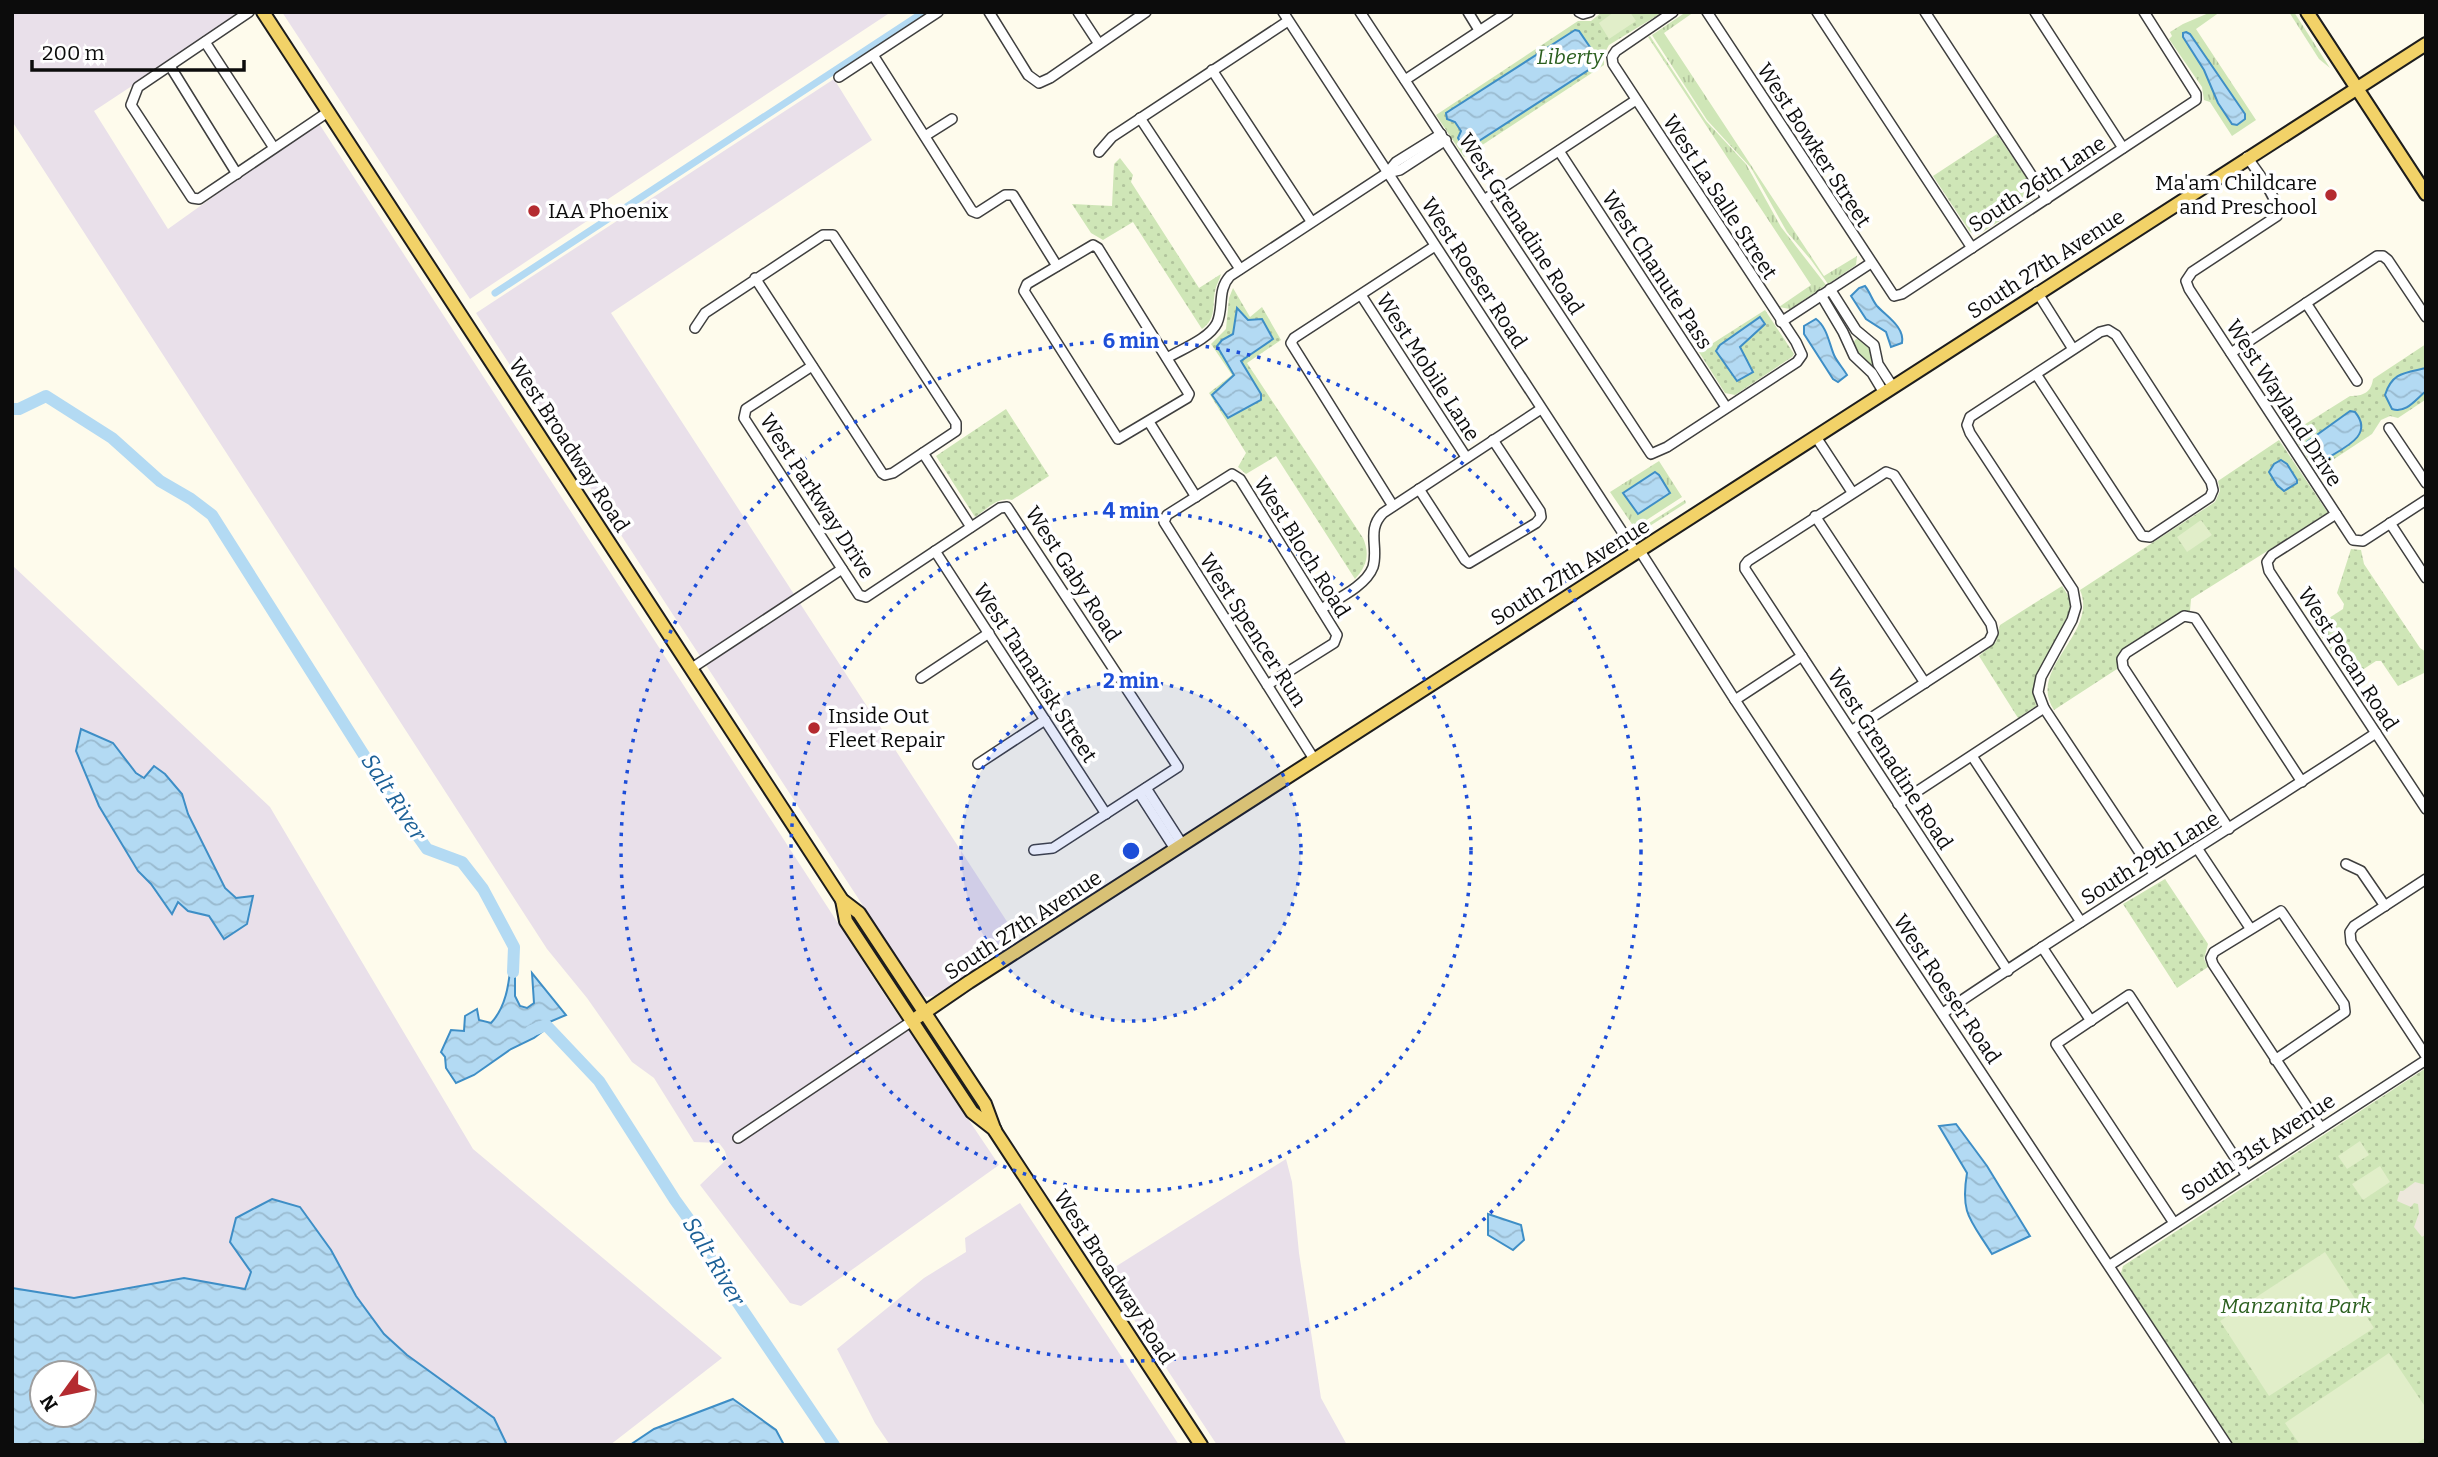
<svg xmlns="http://www.w3.org/2000/svg" width="2438" height="1457" font-family="Bitter,serif">
<defs>
<pattern id="grass-tufts" width="24" height="20" patternUnits="userSpaceOnUse" patternTransform="scale(1.75)"><rect width="24" height="20" fill="#cfe6b7"/><path d="M3 7l-1-3M5 7V3M7 7l1-3M15 17l-1-3M17 17v-4M19 17l1-3" fill="none" stroke="#b1c49c"/></pattern>
<pattern id="park-dots" width="8" height="8" patternUnits="userSpaceOnUse" patternTransform="scale(1.75)"><rect width="8" height="8" fill="#cfe6b7"/><path d="M2 2h.1M6 6h.1" fill="none" stroke="#b1c49c" stroke-width="1.8" stroke-linecap="round"/></pattern>
<pattern id="water-waves" width="16" height="10" patternUnits="userSpaceOnUse" patternTransform="scale(1.75)"><rect width="16" height="10" fill="#b3daf3"/><path d="M0 5q4-4 8 0t8 0" fill="none" stroke="#99bacf"/></pattern>
</defs>
<rect width="100%" height="100%" fill="#fefbec"/>
<!-- industrial -->
<g fill="#e9e0ea" fill-rule="evenodd">
<path d="M12 12H244L94 111 168 229 318 122 882 991 999 1165 801 1306 790 1303 700 1185 727 1159 725 1151 719 1143 694 1142 654 1078 632 1062 587 998 547 949 12 121Z"/>
<path d="M282 12H891L587 213 590 219 470 299Z"/>
<path d="M834 79 872 140 611 313 1019 940 934 996 926 997 920 993 476 313Z"/>
<path d="M12 565 270 807 473 1149 722 1358 610 1445H12ZM42 1373H84V1415H42Z"/>
<path d="M1286 1159 1292 1182 1299 1253 1321 1398 1347 1445H1217L1104 1274Z"/>
<path d="M1020 1203 1119 1353 1179 1445H890L875 1423 837 1349 924 1278 966 1252 965 1238Z"/>
</g>
<!-- grass -->
<g fill="url(#grass-tufts)">
<path d="M1686 12H1694L1664 33 1824 276 1857 256 1856 265 1828 284 1811 260 1787 232 1751 168 1707 120 1652 35Z"/>
<path d="M2211 12H2220L2196 29 2256 120 2232 136 2210 102 2204 100 2202 87 2169 39 2172 36 2170 32 2183 24Z"/>
<path d="M2289 12H2294L2330 68 2319 59Z"/>
<path d="M1650 36 1706 121 1746 164 1781 227 1826 285 1790 309 1779 307 1811 285 1648 37Z"/>
<path d="M1861 338 1871 348 1879 374C1869 366 1856 356 1853 343L1856 339Z"/>
<path d="M1659 461 1682 497 1642 523 1640 527H1643L1685 500 1686 503 1645 529 1634 527 1610 492Z"/>
</g>
<!-- park -->
<g fill="url(#park-dots)">
<path d="M1602 12H1663L1609 45 1604 54V65L1464 157 1436 115 1578 21H1591Z"/>
<path d="M1997 134 2034 189 2035 198 1978 235 1970 232 1933 176Z"/>
<path d="M1120 158 1133 175 1131 182 1199 288 1221 274C1220 279 1216 285 1215 291 1212 306 1217 318 1202 329L1133 222 1103 240 1091 233 1072 204 1112 206 1114 164Z"/>
<path d="M1233 288 1250 317 1262 307 1281 340 1247 363 1363 538C1370 554 1367 566 1355 579L1276 456 1246 474 1238 467 1246 453 1209 393 1232 375 1211 344 1226 329 1229 298Z"/>
<path d="M1765 310 1794 354 1792 357 1735 395 1725 393 1699 352Z"/>
<path d="M2426 344 2425 400 2398 418 2390 416 2381 420 2372 434 2316 471 2291 433 2350 396C2363 396 2371 393 2373 379Z"/>
<path d="M1006 409 1049 476 1012 500C998 496 986 510 975 517L936 456Z"/>
<path d="M2279 440 2328 513 2191 599 2190 611 2179 613 2121 652 2117 669 2054 710C2026 669 2099 633 2080 590L2215 502 2220 491 2218 481Z"/>
<path d="M2351 549 2361 550 2364 564 2420 648 2426 652V672L2398 686 2381 661H2376L2350 678 2315 627 2343 609 2344 604 2337 593Z"/>
<path d="M2062 586 2069 597 2071 609 2034 683 2036 706 2018 718 1979 656 1996 642 2000 625Z"/>
<path d="M2165 879 2208 944 2204 959 2208 967 2177 988 2123 904Z"/>
<path d="M2426 1068V1445H2233L2123 1277 2121 1273 2123 1266Z"/>
</g>
<!-- pitch -->
<g fill="#e1eec9">
<path d="M1614 12H1630L1636 21 1609 39 1599 23Z"/>
<path d="M2201 520 2212 535 2187 552 2177 537Z"/>
<path d="M2360 1141 2369 1155 2347 1169 2338 1156Z"/>
<path d="M2380 1166 2390 1182 2363 1200 2352 1184Z"/>
<path d="M2325 1252 2374 1328 2269 1396 2220 1321Z"/>
<path d="M2389 1353 2426 1408V1437L2415 1445H2300L2285 1423Z"/>
</g>
<!-- plaza -->
<path fill="#ede8dc" d="M2415 1182 2426 1185V1234L2422 1237 2414 1227 2419 1213 2418 1204 2414 1203 2411 1207 2397 1201 2400 1191H2403Z"/>
<!-- water -->
<g fill="url(#water-waves)" stroke="#3e8ec6" stroke-width="2" fill-rule="evenodd">
<path d="M1575 30 1579 31 1596 56 1593 67 1465 150 1458 138 1461 131 1455 122 1447 119 1446 113Z"/>
<path d="M2186 32 2190 34 2245 114V119L2237 125 2232 124 2218 103 2204 70 2183 37V33Z"/>
<path d="M1865 286C1870 292 1872 300 1877 306 1886 316 1905 327 1902 343L1891 347 1886 332 1866 319 1851 296 1859 288Z"/>
<path d="M1237 308 1248 320 1262 319 1273 339 1241 361 1261 394V400L1228 418 1212 395 1234 375 1217 346 1222 340 1233 334Z"/>
<path d="M1760 317 1765 324 1740 347 1753 372 1737 381 1716 351 1720 345Z"/>
<path d="M1816 319C1827 327 1829 343 1834 355 1837 362 1843 368 1847 375L1838 382 1833 379 1804 334V326Z"/>
<path d="M2426 368V391C2416 399 2406 414 2392 409L2385 395C2392 372 2405 373 2426 368Z"/>
<path d="M2350 411 2355 412C2375 436 2343 448 2324 460L2318 461 2308 448 2307 442Z"/>
<path d="M2281 460 2287 464 2297 480V483L2284 491 2277 485 2269 472 2274 464Z"/>
<path d="M1655 472 1659 475 1670 493 1638 514 1623 493Z"/>
<path d="M81 729 113 743 136 773 144 778 154 766 165 774 182 794 188 814 225 888 236 898 253 896 247 924 224 939 209 916 188 911 178 902 172 914 151 884 138 871 99 806 76 751Z"/>
<path d="M512 956H515V996L520 1006 527 1008 534 1003 532 973 566 1015 547 1023 543 1031 534 1038 511 1049 474 1075 456 1083 446 1068 445 1057 441 1052 451 1030 464 1031 465 1016 477 1009 479 1020 491 1023C508 1005 509 979 512 956Z"/>
<path d="M1956 1124 1987 1166 2030 1236 1992 1254C1971 1220 1960 1215 1967 1173L1939 1126Z"/>
<path d="M272 1199 300 1207 331 1250 356 1296 384 1334 407 1355 494 1418 507 1445H12V1288L74 1298 184 1278 245 1289 251 1272 230 1242 236 1218ZM42 1373H84V1415H42Z"/>
<path d="M1488 1214 1521 1225 1524 1240 1513 1250 1488 1235Z"/>
<path d="M733 1399 776 1430 784 1445H630L654 1429Z"/>
</g>
<g fill="none" stroke-linecap="round" stroke-linejoin="round">
<!-- canal -->
<path stroke="#b3daf3" stroke-width="7" d="M495 293 924 12"/>
<!-- river -->
<g stroke="#b3daf3" stroke-width="12">
<path d="M12 409H19L46 396 112 438 160 481 191 499 212 515 393 801 427 849 462 862 483 889 514 947 513 972"/>
<path d="M531 1031 546 1025 599 1081 675 1200 706 1243 713 1266 834 1445"/>
</g>
<!-- minor casing -->
<g stroke="#3f3f3f" stroke-width="12">
<g id="minor">
<path d="M249 12 138 87 131 105 192 198 199 199 328 112"/>
<path d="M989 12 1028 75 1039 83 1050 78 1146 12"/>
<path d="M1078 12 1099 44"/>
<path d="M1283 12 1636 553"/>
<path d="M1360 12 1651 454 1667 447 1797 362 1802 355 1796 342 1613 64 1612 57 1616 51 1673 12"/>
<path d="M1468 12 1479 30"/>
<path d="M1579 12 1583 14 1590 12"/>
<path d="M1707 12 1894 296 1902 294 2196 100V94L2144 12"/>
<path d="M1817 12 1972 248"/>
<path d="M1925 12 2047 199"/>
<path d="M2035 12 2123 148"/>
<path d="M205 42 274 148"/>
<path d="M873 55 972 211 977 213 1005 195H1013L1057 266"/>
<path d="M170 66 237 174"/>
<path d="M1212 70 1311 221"/>
<path d="M839 77 938 12"/>
<path d="M1405 80 1508 12"/>
<path d="M1140 118 1240 269"/>
<path d="M925 136 952 119"/>
<path d="M1559 151 1726 407"/>
<path d="M1099 152 1112 137 1288 21"/>
<path d="M2247 157C2256 170 2281 201 2277 216L2192 272 2186 281 2189 289 2353 540 2363 541 2426 500"/>
<path d="M1387 173 1400 170 1446 140"/>
<path d="M1484 200 1636 100"/>
<path d="M1093 245 1098 248 1189 394 1187 398 1118 439 1024 291 1027 284Z"/>
<path d="M1830 289 1856 330 1874 345 1878 364 1893 387"/>
<path d="M2037 292 2073 349"/>
<path d="M1361 295 1466 457"/>
<path d="M1821 295 1843 332 1854 356 1872 373 1884 393"/>
<path d="M2306 303 2357 381"/>
<path d="M1781 322 1871 263"/>
<path d="M695 328 705 313 823 235H833L956 423V431L893 473 885 475 882 473 755 278"/>
<path d="M2231 353 2377 256H2383L2388 260 2426 317"/>
<path d="M1167 358C1182 349 1209 339 1217 323 1224 307 1217 290 1230 276L1387 173 1396 162 1441 134"/>
<path d="M812 366 746 409 744 418 859 595 866 597 1000 508 1007 507 1178 767 1053 848 1034 850"/>
<path d="M2036 374 2142 536 2150 537 2210 497 2213 490 2211 482 2116 335 2108 330 2100 332 1970 417 1967 425 1970 433 2073 590 2076 607 2072 620 2041 677 2038 692 2044 708 2154 874"/>
<path d="M1149 422 1196 497"/>
<path d="M2389 428 2426 483"/>
<path d="M1816 437 1852 492"/>
<path d="M923 453 971 527"/>
<path d="M1419 489 1465 560 1469 563 1536 523 1541 517 1540 511 1493 440"/>
<path d="M1393 506 1291 343 1294 338 1435 246"/>
<path d="M2336 514 2272 555 2267 562 2269 571 2426 809"/>
<path d="M1815 516 1925 683"/>
<path d="M2390 523 2426 578"/>
<path d="M935 551 1106 814"/>
<path d="M1640 551 1735 700 2227 1445"/>
<path d="M1321 609C1337 599 1366 586 1373 567 1379 547 1366 530 1383 513L1541 409"/>
<path d="M692 668 842 569"/>
<path d="M921 678 989 633"/>
<path d="M1267 685 1334 643 1337 635 1240 479 1232 474 1167 515 1164 522 1314 759"/>
<path d="M1735 700 1802 656"/>
<path d="M1851 731 1989 641 1993 633 1991 624 1894 475 1886 472 1748 561 1745 565V569L2008 971"/>
<path d="M1972 756 2081 922"/>
<path d="M978 764 1045 720"/>
<path d="M1146 788 1182 844"/>
<path d="M1139 793 1175 849"/>
<path d="M1898 804 2044 708"/>
<path d="M2229 829 2123 667 2122 659 2126 653 2184 616 2195 618 2302 782"/>
<path d="M2197 848 2250 928"/>
<path d="M2346 864 2361 871 2385 906"/>
<path d="M2426 879 2354 926 2350 932 2351 942 2426 1056"/>
<path d="M2042 947 2091 1021"/>
<path d="M1943 1013C2085 916 2232 828 2376 733"/>
<path d="M2275 1060 2345 1012 2344 1004 2281 911 2214 952 2211 958 2213 964 2321 1128"/>
<path d="M738 1138 912 1021"/>
<path d="M2174 1223 2056 1044 2129 995 2247 1176"/>
<path d="M2110 1265 2426 1060"/>
</g>
</g>
<!-- major casing -->
<g stroke="#1d1d1d" stroke-width="16">
<g id="major">
<path d="M263 12 842 900 859 913 985 1104 995 1131 1201 1445"/>
<path d="M2307 12 2426 194"/>
<path d="M842 900 846 921 972 1112 995 1130"/>
<path d="M912 1021 969 982C1455 669 1940 355 2426 44"/>
</g>
</g>
<!-- minor -->
<use href="#minor" stroke="#fff" stroke-width="9"/>
<!-- major -->
<use href="#major" stroke="#f2d268" stroke-width="12"/>
</g>
<!-- distance rings -->
<circle cx="1131" cy="851" r="170" fill="#1d4ed8" fill-opacity=".12"/>
<g fill="none" stroke="#1d4ed8" stroke-width="3.5" stroke-dasharray="3.5 7">
<circle cx="1131" cy="851" r="170"/>
<circle cx="1131" cy="851" r="340"/>
<circle cx="1131" cy="851" r="510"/>
</g>
<!-- markers -->
<g fill="#b42b30" stroke="#fff" stroke-width="2.5">
<circle cx="2331" cy="195" r="7"/>
<circle cx="534" cy="211" r="7"/>
<circle cx="814" cy="728" r="7"/>
</g>
<g text-anchor="middle" stroke-width="7" stroke-linejoin="round" paint-order="stroke">
<!-- park labels -->
<g font-size="21" font-style="italic" fill="#2c6020" stroke="#fff">
<text x="1570" y="64">Liberty</text>
<text x="2296" y="1313">Manzanita Park</text>
</g>
<!-- street labels -->
<g font-size="21" fill="#0c0c0c" stroke="#fff">
<text transform="translate(1814 145) rotate(57)" y="7">West Bowker Street</text>
<text transform="translate(2037 184) rotate(-33)" y="7">South 26th Lane</text>
<text transform="translate(1720 197) rotate(57)" y="7">West La Salle Street</text>
<text transform="translate(1521 224) rotate(57)" y="7">West Grenadine Road</text>
<text transform="translate(2046 264) rotate(-33)" y="7">South 27th Avenue</text>
<text transform="translate(1657 270) rotate(57)" y="7">West Chanute Pass</text>
<text transform="translate(1474 273) rotate(57)" y="7">West Roeser Road</text>
<text transform="translate(1428 367) rotate(57)" y="7">West Mobile Lane</text>
<text transform="translate(2284 403) rotate(57)" y="7">West Wayland Drive</text>
<text transform="translate(569 445) rotate(57)" y="7">West Broadway Road</text>
<text transform="translate(817 496) rotate(57)" y="7">West Parkway Drive</text>
<text transform="translate(1302 547) rotate(58)" y="7">West Bloch Road</text>
<text transform="translate(1570 572) rotate(-32)" y="7">South 27th Avenue</text>
<text transform="translate(1073 574) rotate(57)" y="7">West Gaby Road</text>
<text transform="translate(1253 630) rotate(57)" y="7">West Spencer Run</text>
<text transform="translate(2348 659) rotate(57)" y="7">West Pecan Road</text>
<text transform="translate(1035 673) rotate(57)" y="7">West Tamarisk Street</text>
<text transform="translate(1890 759) rotate(57)" y="7">West Grenadine Road</text>
<text transform="translate(2150 858) rotate(-32)" y="7">South 29th Lane</text>
<text transform="translate(1023 925) rotate(-33)" y="7">South 27th Avenue</text>
<text transform="translate(1947 989) rotate(56)" y="7">West Roeser Road</text>
<text transform="translate(2258 1147) rotate(-33)" y="7">South 31st Avenue</text>
<text transform="translate(1114 1277) rotate(57)" y="7">West Broadway Road</text>
</g>
<!-- poi labels -->
<g font-size="21" fill="#0c0c0c" stroke="#fff" text-anchor="start">
<text x="2317" y="190" text-anchor="end">Ma'am Childcare<tspan x="2317" dy="24">and Preschool</tspan></text>
<text x="548" y="218">IAA Phoenix</text>
<text x="828" y="723">Inside Out<tspan x="828" dy="24">Fleet Repair</tspan></text>
</g>
<!-- water labels -->
<g font-size="23" font-style="italic" fill="#1c6097" stroke="#fff">
<text transform="translate(394 797) rotate(57)" y="8">Salt River</text>
<text transform="translate(714 1261) rotate(59)" y="8">Salt River</text>
</g>
</g>
<circle cx="1131" cy="851" r="10" fill="#1d4ed8" stroke="#fff" stroke-width="3.5"/>
<g font-size="21" text-anchor="middle" font-weight="bold" fill="#1d4ed8" stroke="#fff" stroke-width="7" stroke-linejoin="round" paint-order="stroke">
<text x="1131" y="348">6 min</text>
<text x="1131" y="518">4 min</text>
<text x="1131" y="688">2 min</text>
</g>
<!-- border -->
<rect width="2438" height="1457" fill="none" stroke="#0c0c0c" stroke-width="28"/>
<!-- north arrow -->
<g transform="translate(63 1394) rotate(237)"><circle r="33" fill="#ffffff" stroke="#9e9e9e" stroke-width="2"/>
<path d="M0-5L12 26L0 18L-12 26Z" fill="#b42b30"/>
<text y="-10" font-size="19" font-weight="bold" text-anchor="middle" fill="#0c0c0c">N</text>
</g>
<!-- scale -->
<path d="M32 60v10h212v-10" fill="none" stroke="#0c0c0c" stroke-width="3.5"/>
<text x="42" y="60" font-size="21" fill="#0c0c0c" stroke="#ffffff" stroke-width="5" paint-order="stroke">200 m</text>
</svg>
